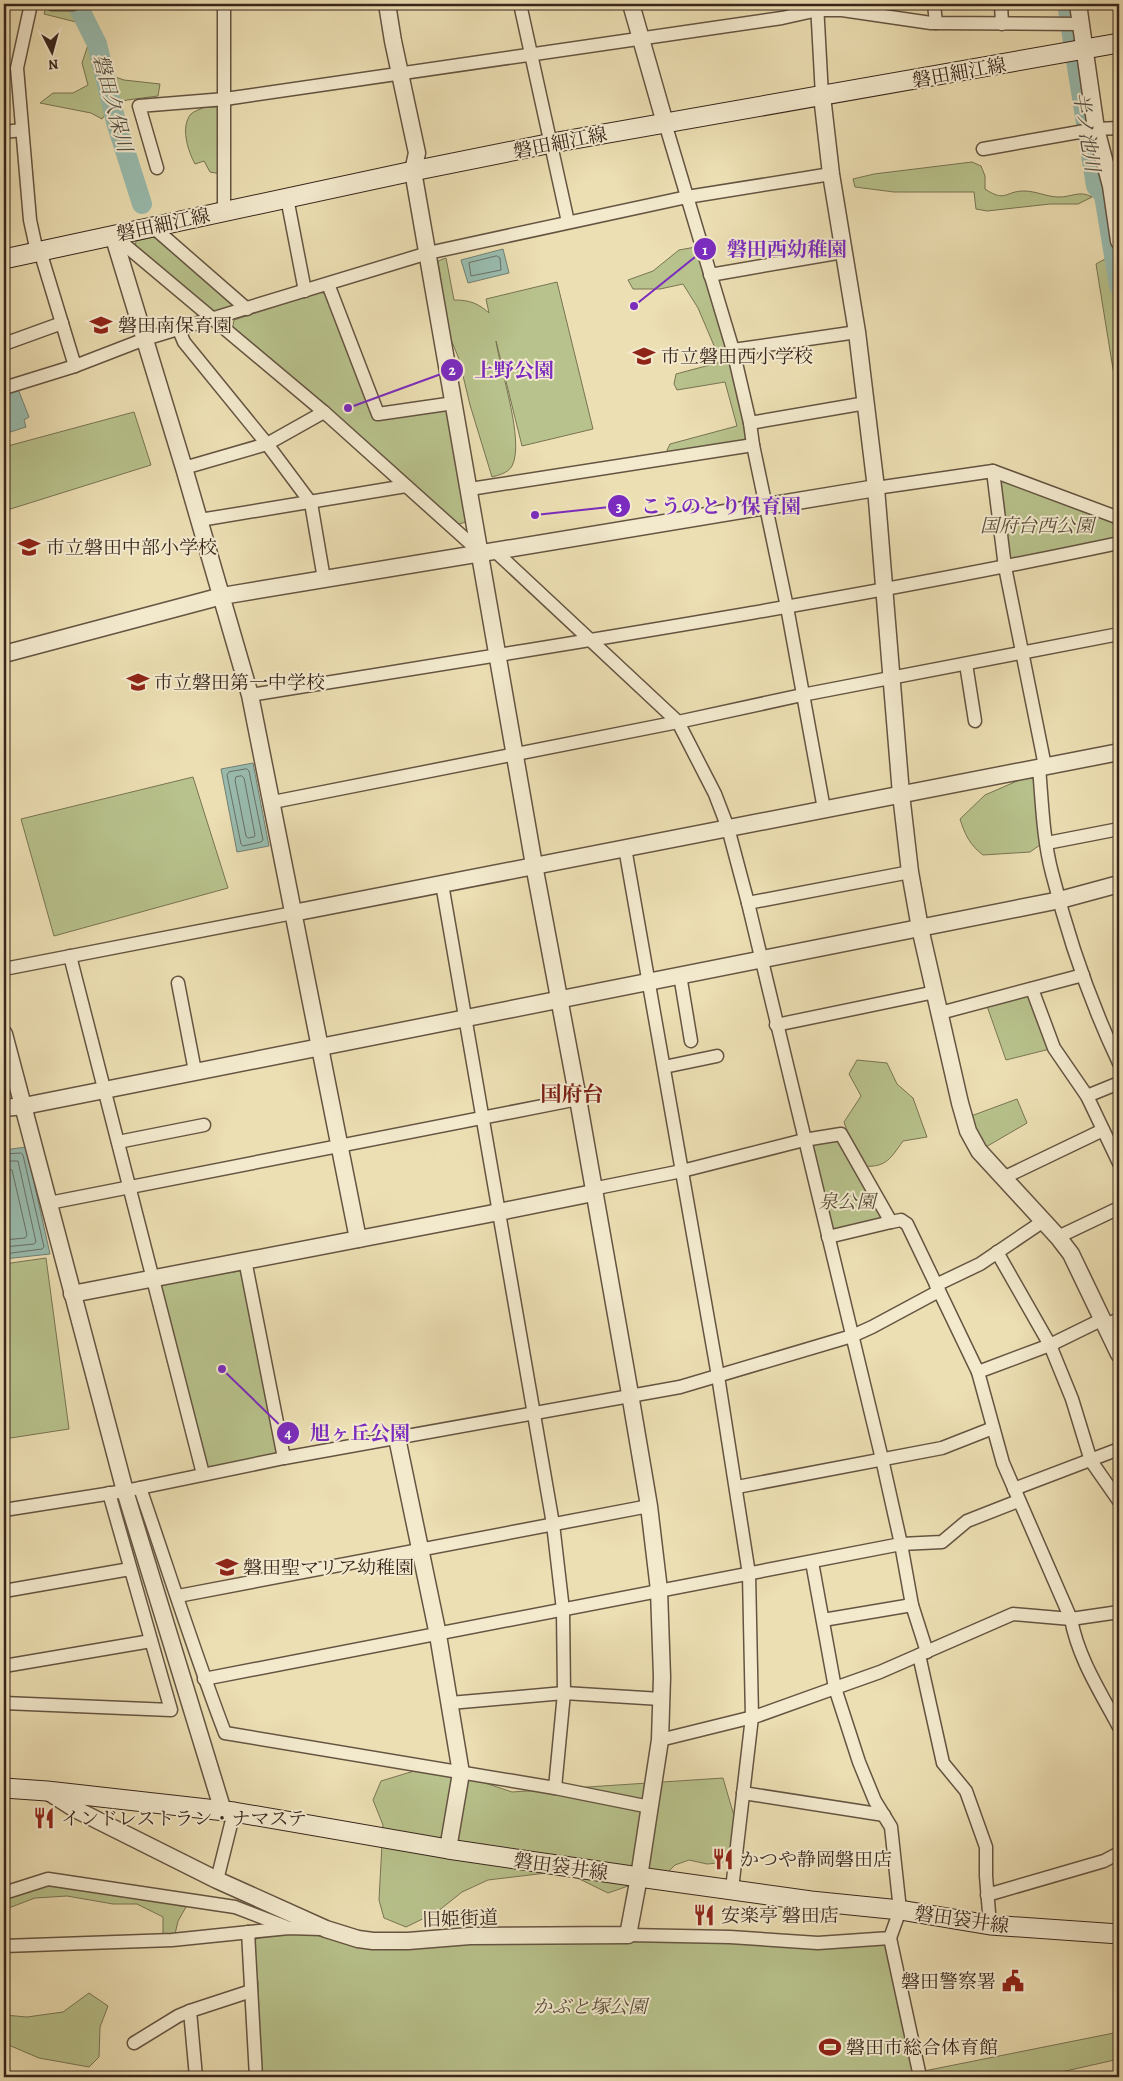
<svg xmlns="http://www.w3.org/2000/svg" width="1123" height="2081" font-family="Alegreya,'Noto Serif JP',serif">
<rect width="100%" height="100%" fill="#ecdfb3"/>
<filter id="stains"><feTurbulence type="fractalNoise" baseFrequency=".004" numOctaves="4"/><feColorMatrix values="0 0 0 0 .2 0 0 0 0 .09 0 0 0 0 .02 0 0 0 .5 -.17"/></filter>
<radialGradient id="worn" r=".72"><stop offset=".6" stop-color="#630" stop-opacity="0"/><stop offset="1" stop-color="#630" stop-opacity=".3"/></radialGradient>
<!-- green -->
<g fill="#b8c28c" stroke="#787454">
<path d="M47 4H77L86 22 104 48V73L124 80 160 84 158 96 127 100 112 105 102 119 91 113 40 103 53 93H73L88 85 82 63 88 45 80 23 44 14Z"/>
<path d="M205 107H221V174L210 172 204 161 195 164C188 151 180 127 191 114 194 111 201 109 205 107Z"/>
<path d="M972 162 981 166 985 176V189C1006 203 1005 191 1024 191 1036 191 1047 197 1059 197 1072 197 1080 190 1092 197L1078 204H1050L987 211 976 209 974 192H894L855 187 853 179 874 174Z"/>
<path d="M157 236 236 306 214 315 135 248 136 241Z"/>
<path d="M701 246 750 442 663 459 670 444 737 426 725 382 677 390 674 384 676 374 721 362 698 308 683 284 660 289H633L628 280 653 271 679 250Z"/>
<path d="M1114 254 1119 255V406L1096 264Z"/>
<path d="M446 258 454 300C469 300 478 303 489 313L486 299 557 282 593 429 522 446 496 341C500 370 525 441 512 466 508 473 499 475 492 477L470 405 459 359 448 332 438 261Z"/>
<path d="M320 292 328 295 374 412 450 410 466 522 459 524 232 330 234 320Z"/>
<path d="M134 412 151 465 4 511V447Z"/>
<path d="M1000 476 1119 521V542L1014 563 1009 558Z"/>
<path d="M193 777 228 888 54 936 21 819Z"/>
<path d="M1024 778 1040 779 1046 834 1040 845 1030 852 983 855C970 845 965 835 960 819L985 795Z"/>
<path d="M1032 989 1054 1048 1006 1060 987 1006Z"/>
<path d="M857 1060 887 1063 897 1084 913 1098 927 1137 903 1141C889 1161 885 1168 860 1166L891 1222 828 1237 809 1139 841 1134 851 1142 844 1122 861 1096 849 1074Z"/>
<path d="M1017 1099 1027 1123 979 1151 963 1119Z"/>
<path d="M46 1258 69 1429 4 1439V1264Z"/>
<path d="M240 1271 244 1274 278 1451 275 1457 210 1468 205 1464 161 1287 164 1283Z"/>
<path d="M414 1771 476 1780 512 1792 723 1778 741 1840 742 1861 707 1864 689 1860 675 1865 660 1880 631 1885 608 1893 563 1871 488 1880 462 1892 437 1912 406 1927 384 1918 379 1900 383 1825 373 1800 381 1781Z"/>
<path d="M64 1881 186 1907 178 1921 175 1934 163 1940V1917L137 1904H113L67 1896 35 1898 6 1909 4 1914V1894Z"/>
<path d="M289 1928 352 1937 890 1938 919 2072 1119 2032V2059L1039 2077H265L260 2075 255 2057 258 1982 249 1958 256 1939Z"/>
<path d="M89 1993 108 2006 100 2027 99 2057 89 2067 39 2058 4 2043V2015L27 2017 63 2012Z"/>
</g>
<!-- water -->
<g fill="#99bcaf" stroke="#728074">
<path d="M503 249 509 273 468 283 461 260Z"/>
<path d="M16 384 29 417 24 420 26 427 4 434V388Z"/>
<path d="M253 763 269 846 237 852 221 769Z"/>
<path d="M26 1147 50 1254 4 1259V1150Z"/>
</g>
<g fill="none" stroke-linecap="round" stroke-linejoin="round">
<!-- shore -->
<g stroke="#687066" stroke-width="1">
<path d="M497 256 500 258 501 270 471 276 469 263Z"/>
<path d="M247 769 249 771 263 840 261 842 243 846 241 844 227 775 229 772Z"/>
<path d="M242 776 244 778 255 835 254 837 248 838 246 836 235 780 236 777Z"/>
<path d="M4 1154 21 1153 23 1155 44 1247 42 1249 4 1254"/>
<path d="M4 1161H18L36 1242 34 1244 4 1247"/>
<path d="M4 1168 12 1170 27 1235 25 1238 4 1240"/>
</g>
<!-- river -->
<g stroke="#99bcaf" stroke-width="20">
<path d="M77 4 97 44 116 122 142 204"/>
<path d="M1067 4 1096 186 1104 195 1119 286"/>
</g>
<!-- minor casing -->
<g stroke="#655442" stroke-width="15">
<g id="minor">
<path d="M31 4 17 68 30 220 37 252"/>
<path d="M52 4H73"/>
<path d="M520 4 568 222"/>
<path d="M788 4 813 9"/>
<path d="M817 4 822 96"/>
<path d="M934 4 936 23"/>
<path d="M1001 4 1002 24"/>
<path d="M665 123 733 350 750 423 753 445 787 607 824 809"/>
<path d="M4 132 22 130"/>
<path d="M983 149 1096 129 1119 128"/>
<path d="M157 168 139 106 225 99 782 18 818 10H842L931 23 1081 24"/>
<path d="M287 198 305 291"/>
<path d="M224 211V4"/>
<path d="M153 227 247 309"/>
<path d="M113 235 324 412 481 553"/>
<path d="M40 251 75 366"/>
<path d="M710 275 843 252"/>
<path d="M328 284 378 414 454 403"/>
<path d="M179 330 184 342 267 444 311 503 324 579"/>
<path d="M4 344 62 323"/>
<path d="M733 350 857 332"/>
<path d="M4 388 75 366 145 339 428 253 687 197 831 174"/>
<path d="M750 423 866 403"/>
<path d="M184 468 267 444 324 412"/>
<path d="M993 471 1005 567 1045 766"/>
<path d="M876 488 993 471 1119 518"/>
<path d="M470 489 753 445"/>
<path d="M200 520 406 486"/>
<path d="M495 551 678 722 715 794 728 828 748 903 882 1459 901 1544 912 1605 927 1652"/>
<path d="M966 664 975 721"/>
<path d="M250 695C540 648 831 604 1119 543"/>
<path d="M1039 767C1042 802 1043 839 1052 873 1068 937 1091 1004 1119 1063"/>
<path d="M273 802 678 722 802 695 1119 634"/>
<path d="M1047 843 1119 829"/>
<path d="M625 848 718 1376 749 1574 752 1717 732 1889"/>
<path d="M442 884 553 1524 563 1610 564 1693 555 1788"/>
<path d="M748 903 910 872"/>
<path d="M70 956 203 1474"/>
<path d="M4 969 293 913"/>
<path d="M680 975 691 1041"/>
<path d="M178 983 195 1071"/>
<path d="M1032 989 1054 1048 1087 1096 1119 1163"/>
<path d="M940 1013 1083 975"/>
<path d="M776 1025 935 992"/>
<path d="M664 1067 717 1056"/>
<path d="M1087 1096 1119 1083"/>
<path d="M118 1142 204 1125"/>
<path d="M1003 1178 1103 1130"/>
<path d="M592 1189 682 1171 804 1140 841 1134 891 1222"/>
<path d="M49 1203 578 1099"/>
<path d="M828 1237 891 1222 901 1220 907 1224 978 1372 1003 1463 1071 1619C1078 1658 1101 1693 1119 1727"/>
<path d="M1058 1237 1119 1208"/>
<path d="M997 1252 1050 1345 1072 1399 1091 1461 1119 1501"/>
<path d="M245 1260 284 1458"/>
<path d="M936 1285 980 1264 1042 1222"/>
<path d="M1106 1325 1119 1319"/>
<path d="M978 1372 1050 1345 1103 1319"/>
<path d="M737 1487 942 1448 993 1428"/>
<path d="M140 1488C168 1569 194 1652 225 1733L555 1788 650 1807"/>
<path d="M1014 1489 1119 1449"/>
<path d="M4 1510 125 1491 284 1458 680 1387 852 1336 872 1327 939 1291"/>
<path d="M4 1591 130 1569"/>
<path d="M178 1596 649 1506"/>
<path d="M823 1620 912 1605"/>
<path d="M919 1655 943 1763 966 1791 986 1847V1876L990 1925"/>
<path d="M4 1666 151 1641"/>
<path d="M204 1679 901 1544 942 1542 967 1521 1018 1501"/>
<path d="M4 1703 171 1710 109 1493"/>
<path d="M450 1703 564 1693 661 1699"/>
<path d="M660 1740 757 1716 835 1688 880 1672 1013 1614 1071 1619 1119 1612"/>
<path d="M743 1793 884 1815"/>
<path d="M217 1880 234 1812"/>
<path d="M4 1893 48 1879 235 1907 287 1927"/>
<path d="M987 1895 1104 1861 1119 1853"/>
<path d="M248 1932 256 2077"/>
<path d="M628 1935 730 1937 818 1943 890 1938 900 1910 891 1827 875 1801 859 1762 835 1688 812 1562"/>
<path d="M890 1938 919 2072"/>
<path d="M4 1946 172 1940 289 1928 321 1929"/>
<path d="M134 2043 178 2016 190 2011"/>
<path d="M196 2077 190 2011 251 1991"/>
</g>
</g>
<!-- tertiary casing -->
<g stroke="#655442" stroke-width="19">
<g id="tertiary">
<path d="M631 4 665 123"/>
<path d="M1078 4 1096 129 1111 186 1119 241"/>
<path d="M822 96 831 174 857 332 876 488 901 794 910 872 920 928 960 1103 968 1131 979 1151 1058 1237 1071 1254 1119 1354"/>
<path d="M113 235 184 468 250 695 358 1239"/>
<path d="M4 654 222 596 876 488"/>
<path d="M293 913 1119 752"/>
<path d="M4 1034 125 1491 223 1811"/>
<path d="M4 1108 24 1106 1060 900 1119 884"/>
<path d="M72 1294 499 1212 593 1193"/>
<path d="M397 1438 438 1635 461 1773 448 1849"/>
<path d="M47 1791 75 1809 217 1880 326 1929 358 1939 373 1941H408L470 1936 628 1935 639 1877 660 1740 662 1677 659 1590 649 1506 630 1394 578 1099 534 865 413 171 417 153 393 41 387 4"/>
</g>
</g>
<!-- secondary casing -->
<g stroke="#38251c" stroke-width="21">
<g id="secondary">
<path d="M4 259 413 171 552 143 1119 43"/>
<path d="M4 1788 47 1791 234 1812 448 1849 639 1877 811 1901 900 1910 990 1925 1119 1934"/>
</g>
</g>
<!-- minor -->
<use href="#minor" stroke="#f3eace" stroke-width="12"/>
<!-- tertiary -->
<use href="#tertiary" stroke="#f3eace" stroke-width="16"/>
<!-- secondary -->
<use href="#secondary" stroke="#f3eace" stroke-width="19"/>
</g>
<!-- icons -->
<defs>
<g id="school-bare" transform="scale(1.725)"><path d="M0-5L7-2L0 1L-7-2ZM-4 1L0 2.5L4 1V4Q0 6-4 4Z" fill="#8f2418" stroke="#f3eace" stroke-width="2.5" paint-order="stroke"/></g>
<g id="restaurant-bare" transform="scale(1.725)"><path d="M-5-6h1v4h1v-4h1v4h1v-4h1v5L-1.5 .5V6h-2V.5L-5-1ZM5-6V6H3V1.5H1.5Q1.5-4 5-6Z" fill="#8f2418" stroke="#f3eace" stroke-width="2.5" paint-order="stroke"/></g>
<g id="civic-bare" transform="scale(1.725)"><path d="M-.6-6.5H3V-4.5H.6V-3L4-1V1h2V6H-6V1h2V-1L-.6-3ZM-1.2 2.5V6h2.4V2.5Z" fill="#8f2418" stroke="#f3eace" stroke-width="2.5" paint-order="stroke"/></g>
<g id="stadium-bare" transform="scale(1.725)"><path d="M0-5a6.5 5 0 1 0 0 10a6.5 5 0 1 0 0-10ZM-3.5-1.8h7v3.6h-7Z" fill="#8f2418" stroke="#f3eace" stroke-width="2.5" paint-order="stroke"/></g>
</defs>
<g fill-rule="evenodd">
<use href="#school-bare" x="101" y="325"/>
<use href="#school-bare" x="644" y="356"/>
<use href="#school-bare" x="29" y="547"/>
<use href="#school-bare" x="138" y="682"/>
<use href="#school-bare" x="227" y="1567"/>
<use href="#restaurant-bare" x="44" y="1818"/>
<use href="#restaurant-bare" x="723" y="1859"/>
<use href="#restaurant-bare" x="704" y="1915"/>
<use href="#civic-bare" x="1013" y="1981"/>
<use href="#stadium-bare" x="830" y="2047"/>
</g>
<g text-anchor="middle" stroke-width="4" stroke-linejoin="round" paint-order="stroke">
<!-- street labels -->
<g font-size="19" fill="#38251c" stroke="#f3eace">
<text transform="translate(959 72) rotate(-10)" y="7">磐田細江線</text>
<text transform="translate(560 142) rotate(-11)" y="7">磐田細江線</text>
<text transform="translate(163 224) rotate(-12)" y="7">磐田細江線</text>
<text transform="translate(561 1866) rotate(8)" y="7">磐田袋井線</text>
<text transform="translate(460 1918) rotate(-2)" y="7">旧姫街道</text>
<text transform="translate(962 1919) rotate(8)" y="7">磐田袋井線</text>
</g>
<!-- poi labels -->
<g font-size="19" fill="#38251c" stroke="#f3eace" text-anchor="start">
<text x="118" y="332">磐田南保育園</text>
<text x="661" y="363">市立磐田西小学校</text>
<text x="46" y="554">市立磐田中部小学校</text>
<text x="154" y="689">市立磐田第一中学校</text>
<text x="243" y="1574">磐田聖マリア幼稚園</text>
<text x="61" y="1825">インドレストラン・ナマステ</text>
<text x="740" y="1866">かつや静岡磐田店</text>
<text x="721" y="1922">安楽亭 磐田店</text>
<text x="996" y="1988" text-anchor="end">磐田警察署</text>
<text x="846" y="2054">磐田市総合体育館</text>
</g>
<!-- park labels -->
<g font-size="19" font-style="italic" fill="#584c38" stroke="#f3eace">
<text x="1037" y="532">国府台西公園</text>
<text x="847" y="1208">泉公園</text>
<text x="590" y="2013">かぶと塚公園</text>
</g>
<!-- water labels -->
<g font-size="20" font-style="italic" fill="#555248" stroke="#f3eace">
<text transform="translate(113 103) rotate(75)" y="7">磐田久保川</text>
<text transform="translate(1087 132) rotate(81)" y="7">半ノ池川</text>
</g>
<!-- quarter labels -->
<g font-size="21" font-weight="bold" fill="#7a1f14" stroke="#f3eace">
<text x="572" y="1101">国府台</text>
</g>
</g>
<!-- callouts -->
<path fill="none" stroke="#7b2cbf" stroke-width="2" d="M634 306L705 249M348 408L452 370M535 515L619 506M222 1369L288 1433"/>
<g fill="#7b2cbf" stroke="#f3eace" stroke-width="2">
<circle cx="634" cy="306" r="5"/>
<circle cx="348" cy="408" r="5"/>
<circle cx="535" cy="515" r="5"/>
<circle cx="222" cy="1369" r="5"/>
<circle cx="705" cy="249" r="12"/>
<circle cx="452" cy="370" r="12"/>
<circle cx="619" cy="506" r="12"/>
<circle cx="288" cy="1433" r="12"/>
</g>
<g font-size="15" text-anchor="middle" font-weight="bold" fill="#fff">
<text x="705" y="255">1</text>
<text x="452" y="375">2</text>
<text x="619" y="512">3</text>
<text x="288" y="1438">4</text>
</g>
<g font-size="20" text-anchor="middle" font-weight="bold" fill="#7b2cbf" stroke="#f3eace" stroke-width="4" stroke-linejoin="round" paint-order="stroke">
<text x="787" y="256">磐田西幼稚園</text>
<text x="514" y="377">上野公園</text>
<text x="721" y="513">こうのとり保育園</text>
<text x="360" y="1440">旭ヶ丘公園</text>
</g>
<!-- margin -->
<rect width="1123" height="2081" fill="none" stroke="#ecdfb3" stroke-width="20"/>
<rect x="5" y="5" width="1113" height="2071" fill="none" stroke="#38251c" stroke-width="2.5"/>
<rect x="10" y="10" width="1103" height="2061" fill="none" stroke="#38251c"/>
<!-- north arrow -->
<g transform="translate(52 52) rotate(174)" stroke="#f3eace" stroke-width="4" paint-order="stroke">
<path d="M0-4L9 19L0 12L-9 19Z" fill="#38251c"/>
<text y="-8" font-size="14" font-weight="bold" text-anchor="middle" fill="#38251c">N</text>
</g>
<rect width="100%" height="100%" filter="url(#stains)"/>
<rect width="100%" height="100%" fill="url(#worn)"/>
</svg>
